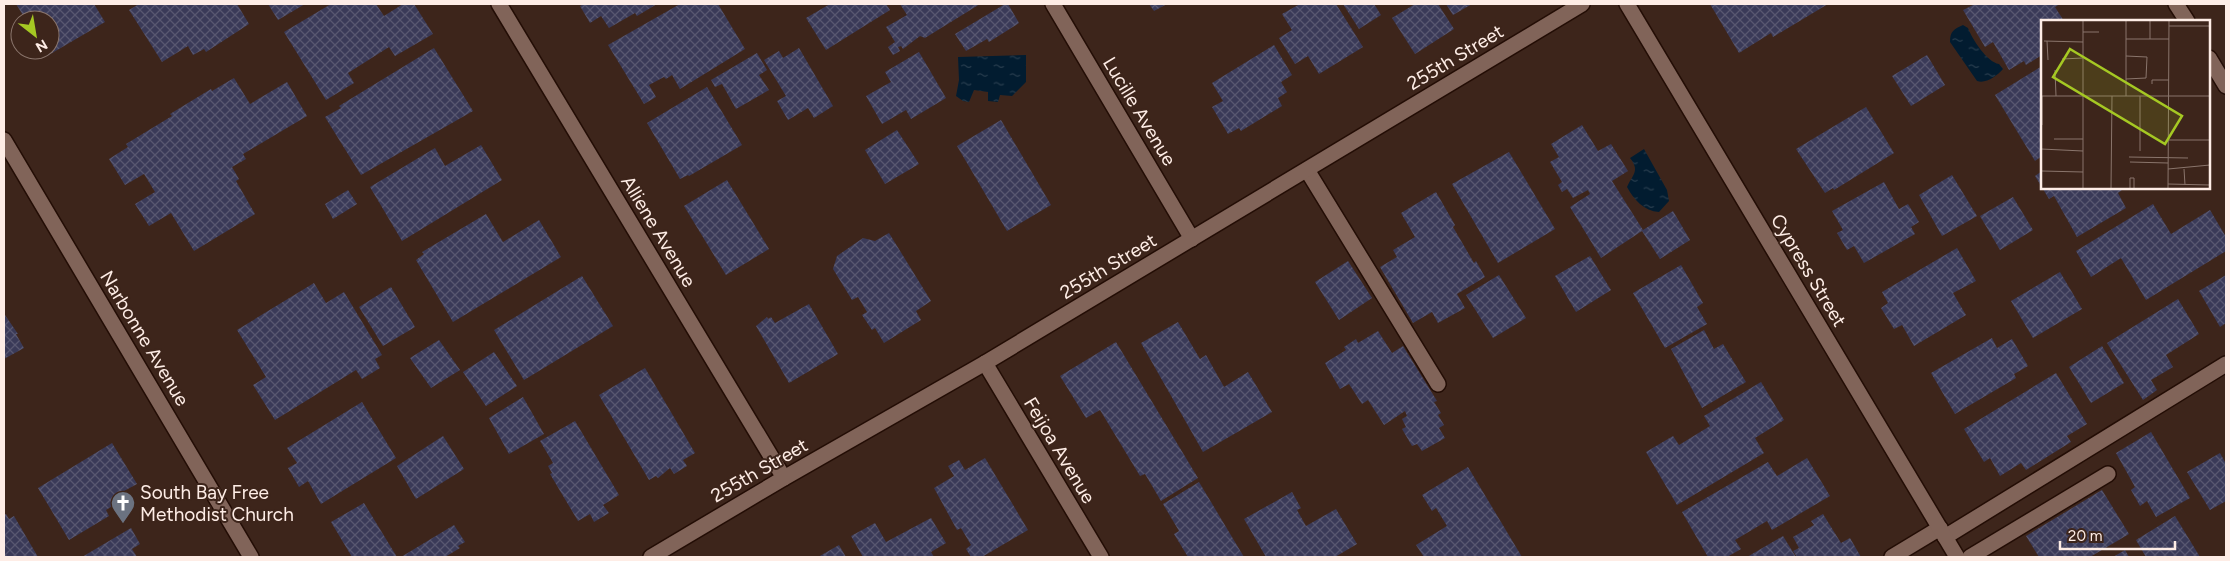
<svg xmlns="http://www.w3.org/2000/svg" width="2230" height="561" font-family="Figtree,sans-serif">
<defs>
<pattern id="water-ripples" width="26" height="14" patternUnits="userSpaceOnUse" patternTransform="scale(1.25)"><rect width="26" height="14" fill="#021c30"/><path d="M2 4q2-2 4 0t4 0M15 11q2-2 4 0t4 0" fill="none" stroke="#283d4e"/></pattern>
<pattern id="building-cross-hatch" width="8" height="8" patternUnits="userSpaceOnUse" patternTransform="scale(1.25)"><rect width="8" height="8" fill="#3a3a58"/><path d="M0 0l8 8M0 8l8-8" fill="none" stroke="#585770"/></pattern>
</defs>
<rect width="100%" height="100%" fill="#3d251b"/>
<!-- water -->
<g fill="url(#water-ripples)">
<path d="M1963 25 1968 28C1972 39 1987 62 1999 64L2003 69C1997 76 1986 84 1977 81L1950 42C1950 31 1954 29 1963 25Z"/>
<path d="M1026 55V82L1012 96 1000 95 998 102 988 101V92L974 90 969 102 963 101 956 96 959 80 958 57Z"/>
<path d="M1644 149 1667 190 1669 201 1659 212C1644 211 1634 200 1627 187 1633 174 1640 171 1630 158Z"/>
</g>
<!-- building -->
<g fill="url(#building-cross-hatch)">
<path d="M16 4H94L105 22 47 56 44 50H50V20H26Z"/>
<path d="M139 4H237L249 24 206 52 204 49 193 55 188 46 162 62 129 10Z"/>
<path d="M268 4H305L278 20Z"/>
<path d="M331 4H376L384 16 403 4H414L433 34 395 56 389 47 348 73 354 83 326 100 284 32Z"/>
<path d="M584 4H657L637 16 635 13 609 28 601 16 590 23 580 6Z"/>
<path d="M680 4H718L745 49 680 89 672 75 666 79 664 77 649 85 656 97 644 104 608 45Z"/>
<path d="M830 4H886L890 10 826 50 806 18Z"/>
<path d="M900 4H980L925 38 920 36 903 49 901 46 898 47 900 51 893 55 888 47 895 42 886 27 907 15Z"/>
<path d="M1005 4H1008L1019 23 989 42 987 39 966 51 955 34Z"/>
<path d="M1149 4H1167L1154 11Z"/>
<path d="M1300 4H1336L1363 47 1319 74 1308 56 1295 64 1279 38 1292 30 1282 14Z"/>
<path d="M1343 4H1374L1381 15 1359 29Z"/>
<path d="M1415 4H1438L1454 29 1415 54 1392 18Z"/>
<path d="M1446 4H1472L1453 15Z"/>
<path d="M1710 4H1828L1773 37 1771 33 1739 53Z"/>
<path d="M1975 4H2060L2055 7 2064 21H2042V55L2026 65 2024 61 2009 70 1993 42 1985 47 1963 10Z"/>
<path d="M1274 45 1292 75 1281 82 1287 92 1278 98 1282 106 1241 131 1239 128 1228 134 1212 107 1223 101 1212 83Z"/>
<path d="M434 48 473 111 361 175 325 117 341 108 339 106Z"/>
<path d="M799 48 833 106 814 118 808 108 788 120 777 101 786 96 764 60 779 51 783 58Z"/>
<path d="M919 52 946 98 911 119 906 110 882 124 866 96 891 82 885 72Z"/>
<path d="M757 53 767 70 759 75 769 90 736 109 722 84 715 87 711 80Z"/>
<path d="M1927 55 1945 85 1911 106 1892 76Z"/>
<path d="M2042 66V156L2035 161 1995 95Z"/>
<path d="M234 78 250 104 287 82 307 116 243 154 246 159 232 167 239 179 236 181 255 214 194 251 171 213 149 226 135 204 155 192 144 174 125 185 109 159 128 147 126 144 172 116 170 114 211 89 212 91Z"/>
<path d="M707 87 742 145 689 176 688 175 680 179 647 123Z"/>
<path d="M1866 107 1894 153 1834 190 1833 188 1825 193 1796 149Z"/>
<path d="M1001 120 1051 205 1007 231 957 146Z"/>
<path d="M1582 125 1598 151 1611 144 1628 171 1612 181 1643 230 1673 211 1690 240 1660 259 1642 231 1601 258 1570 207 1590 194 1588 190 1573 198 1567 189 1562 192 1558 185 1562 182 1550 162 1559 157 1551 144Z"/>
<path d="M897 130 919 164 885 184 865 150Z"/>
<path d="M481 145 502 180 402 241 370 187 435 148 445 166Z"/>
<path d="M1509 152 1555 229 1498 263 1452 184Z"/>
<path d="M2042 171V188H2121L2122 190 2118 193 2126 208 2077 237 2054 196 2049 199 2035 176Z"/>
<path d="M1952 175 1977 216 1942 236 1919 195Z"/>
<path d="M727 180 769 249 726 275 684 206Z"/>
<path d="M1884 182 1899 209 1908 204 1919 222 1911 227 1915 234 1864 263 1854 246 1847 250 1837 233 1843 230 1832 211Z"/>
<path d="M348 190 357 204 333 219 325 204Z"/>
<path d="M1436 192 1455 225 1453 227 1474 263 1476 261 1485 277 1457 294 1465 308 1438 323 1432 312 1413 323 1380 267 1397 257 1393 250 1415 237 1401 213Z"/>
<path d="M2013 197 2033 230 2000 250 1980 216Z"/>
<path d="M2153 204 2171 234 2210 210 2226 237V251L2146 300 2121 258 2091 277 2076 251Z"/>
<path d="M486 214 503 242 539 220 561 257 453 322 416 260 424 254 422 252Z"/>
<path d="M889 233 931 301 916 311 921 320 884 343 875 328 872 330 862 315 867 312 858 297 852 300 833 269 837 256 863 238 875 241Z"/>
<path d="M1957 248 1976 281 1953 293 1966 315 1914 346 1902 325 1894 329 1881 308 1888 303 1882 292Z"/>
<path d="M1590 256 1611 290 1576 312 1555 276Z"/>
<path d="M1348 261 1372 298 1339 320 1315 282Z"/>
<path d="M1681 265 1703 303 1697 307 1707 324 1665 348 1633 293Z"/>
<path d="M2060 272 2082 309 2033 338 2011 301Z"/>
<path d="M1499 275 1526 318 1493 338 1466 295Z"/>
<path d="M2226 275V323L2220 327 2199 291Z"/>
<path d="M582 276 613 326 524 380 494 330Z"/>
<path d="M314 283 326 303 344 292 382 355 375 359 380 368 362 379 356 370 275 420 253 385 266 377 237 330Z"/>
<path d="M391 287 415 327 383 346 359 307Z"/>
<path d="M2178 299 2199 334 2166 355 2173 367 2151 380 2157 390 2143 400 2107 343Z"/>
<path d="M809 304 838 354 789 383 756 326 767 317 768 319 771 317 775 323Z"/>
<path d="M5 315 18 334H16L24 348 4 359Z"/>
<path d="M1178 322 1200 359 1206 355 1224 387 1248 372 1272 412 1203 452 1141 343Z"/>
<path d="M1704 330 1714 349 1723 344 1746 382 1702 408 1671 349Z"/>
<path d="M1378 331 1392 353 1403 346 1437 401 1434 402 1441 413 1438 415 1444 425 1439 428 1445 438 1422 451 1417 444 1412 446 1402 429 1406 427 1402 419 1407 416 1405 411 1384 425 1368 400 1362 404 1349 384 1340 389 1325 363 1346 350 1344 347 1356 339 1358 343Z"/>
<path d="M1992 338 1997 348 2012 339 2028 366 2014 374 2016 378 1955 414 1931 373Z"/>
<path d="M439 340 460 370 431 388 410 358Z"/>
<path d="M1116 342 1198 478 1161 501 1145 474 1140 476 1100 410 1086 418 1060 376Z"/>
<path d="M2102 346 2124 383 2091 403 2069 367Z"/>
<path d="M494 352 517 386 486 406 463 372Z"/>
<path d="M645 368 695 453 683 460 687 466 674 474 670 468 658 478 656 476 649 480 599 395Z"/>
<path d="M2056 373 2087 424 2067 436 2071 442 2026 470 2021 463 2000 476 1990 458 1984 462 1964 429Z"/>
<path d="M1761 382 1784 420 1755 438 1764 453 1677 505 1646 452 1673 436 1679 445 1710 426 1704 416Z"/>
<path d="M523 397 544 434 509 454 489 418Z"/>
<path d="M362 402 396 458 321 504 308 481 299 487 288 468 297 463 287 448Z"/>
<path d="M575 421 619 495 603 505 609 513 594 522 590 514 578 521 550 474 552 473 548 466 553 463 540 441Z"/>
<path d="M2151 432 2190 498 2156 517 2147 501 2140 506 2131 490 2135 487 2116 453Z"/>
<path d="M443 436 464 469 416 499 397 466Z"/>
<path d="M112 443 137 484 124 491 127 497 106 510 109 516 69 540 38 488Z"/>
<path d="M2220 453 2226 464V501L2210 510 2187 472Z"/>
<path d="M985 458 1028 530 982 557H971L966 549 971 545 961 528 957 530 934 488 954 476 948 466 959 460 965 470Z"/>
<path d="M1807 458 1830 496 1772 530 1767 521 1735 540 1741 549 1727 557H1708L1682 512 1768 462 1777 476Z"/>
<path d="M1468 467 1522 557H1424L1416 545 1447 526 1436 508 1432 511 1422 495Z"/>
<path d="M1199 482 1244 557H1188L1174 534 1179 531 1163 504Z"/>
<path d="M2102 490 2129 534 2090 557H2039L2026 536Z"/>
<path d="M1292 492 1301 508 1297 510 1306 526 1336 509 1357 544 1335 557H1266L1244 519Z"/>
<path d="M364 503 397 557H352L331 522Z"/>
<path d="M6 514 9 519 14 516 38 557H4V515Z"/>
<path d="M1823 514 1841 543 1850 538 1861 557H1797L1793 551 1799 548 1793 537 1814 525 1811 521Z"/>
<path d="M2175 516 2200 557H2146L2136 540Z"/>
<path d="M931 518 946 543 931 552 934 557H863L851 536 875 523 886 542Z"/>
<path d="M454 525 465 542 458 546 460 548 445 557H401Z"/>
<path d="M131 528 140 544 132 549 137 557H82Z"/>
<path d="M1783 536 1796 557H1747Z"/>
<path d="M839 545 846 557H818Z"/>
<path d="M2125 550 2129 557H2113Z"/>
</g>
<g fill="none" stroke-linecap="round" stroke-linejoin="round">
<!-- lane casing -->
<g stroke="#230d05" stroke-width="18">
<g id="lane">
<path d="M1307 170 1438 384"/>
<path d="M1945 537 2226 364"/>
<path d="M1892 557 1940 528"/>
<path d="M1970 557 2108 474"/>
</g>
</g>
<!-- street casing -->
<g stroke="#230d05" stroke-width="18">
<g id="street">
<path d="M499 4 784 478"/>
<path d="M1053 4 1192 239"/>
<path d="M1627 4 1957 557"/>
<path d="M2176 4 2187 21"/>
<path d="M2209 58 2226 86"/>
<path d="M985 363 1101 557"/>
</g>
</g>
<!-- secondary casing -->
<g stroke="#230d05" stroke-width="18">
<g id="secondary">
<path d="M4 140 251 557"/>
<path d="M651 557 784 478 985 363 1582 4"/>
</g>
</g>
<!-- lane -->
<use href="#lane" stroke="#816459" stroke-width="15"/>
<!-- street -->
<use href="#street" stroke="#816459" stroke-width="15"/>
<!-- secondary -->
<use href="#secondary" stroke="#816459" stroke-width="15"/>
</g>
<!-- icons -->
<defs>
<g id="church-pin" transform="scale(1.25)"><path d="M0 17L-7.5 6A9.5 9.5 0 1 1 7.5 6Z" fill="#6b7280" stroke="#3d251b"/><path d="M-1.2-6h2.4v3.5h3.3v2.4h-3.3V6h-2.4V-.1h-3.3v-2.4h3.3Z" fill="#fff"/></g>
</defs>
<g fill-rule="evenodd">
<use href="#church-pin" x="123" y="503"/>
</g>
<g text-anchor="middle" stroke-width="4" stroke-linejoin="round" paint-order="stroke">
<!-- street labels -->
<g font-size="19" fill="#feede6" stroke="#3d251b">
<text transform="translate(1455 57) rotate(-31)" y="7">255th Street</text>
<text transform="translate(1140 111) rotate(59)" y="7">Lucille Avenue</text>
<text transform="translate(659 231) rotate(59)" y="7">Alliene Avenue</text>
<text transform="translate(1108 266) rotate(-31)" y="7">255th Street</text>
<text transform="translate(1809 270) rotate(59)" y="7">Cypress Street</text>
<text transform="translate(145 338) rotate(59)" y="7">Narbonne Avenue</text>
<text transform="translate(1060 450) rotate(59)" y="7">Feijoa Avenue</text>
<text transform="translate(759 470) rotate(-30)" y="7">255th Street</text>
</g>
<!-- poi labels -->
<g font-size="19" fill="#feede6" stroke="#3d251b" text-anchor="start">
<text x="140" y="499">South Bay Free<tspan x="140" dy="22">Methodist Church</tspan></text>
</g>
</g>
<!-- overview -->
<g transform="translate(2041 20)">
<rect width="169" height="169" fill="#3d251b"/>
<path fill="none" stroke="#8a756c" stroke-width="1" d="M109 1V19M128 6H169M42 12H58M85 19H128M3 21 42 22M6 21 7 40M21 39 42 38M14 50 15 76M85 59 105 58 106 37 85 36M111 64V60H128M0 76H169M1 76V105M85 76V0M13 119H42M128 120H169M0 129 42 131M99 131V76M88 137 147 138M89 142 127 143M127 149 169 145M143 149 144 165M1 151 42 152M127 164 169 165M42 168V0M70 168 71 76M89 168V158H93V168M127 168 128 0"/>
<path fill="#a5c823" fill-opacity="0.15" stroke="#a5c823" stroke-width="2.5" d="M29 29 141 96 124 124 12 57Z"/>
<rect width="169" height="169" fill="none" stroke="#feede6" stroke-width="2.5"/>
</g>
<!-- border -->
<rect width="2230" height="561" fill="none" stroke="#feede6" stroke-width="10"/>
<!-- north arrow -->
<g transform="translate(35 35) rotate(149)"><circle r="24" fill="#3d251b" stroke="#8a756c"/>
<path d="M0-4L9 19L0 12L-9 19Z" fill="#a5c823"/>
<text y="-8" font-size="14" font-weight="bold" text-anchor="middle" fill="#feede6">N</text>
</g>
<!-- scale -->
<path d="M2060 541v8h115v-8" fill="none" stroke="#feede6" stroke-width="2.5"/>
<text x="2068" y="541" font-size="15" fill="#feede6" stroke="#3d251b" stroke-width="4" paint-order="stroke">20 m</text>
</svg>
